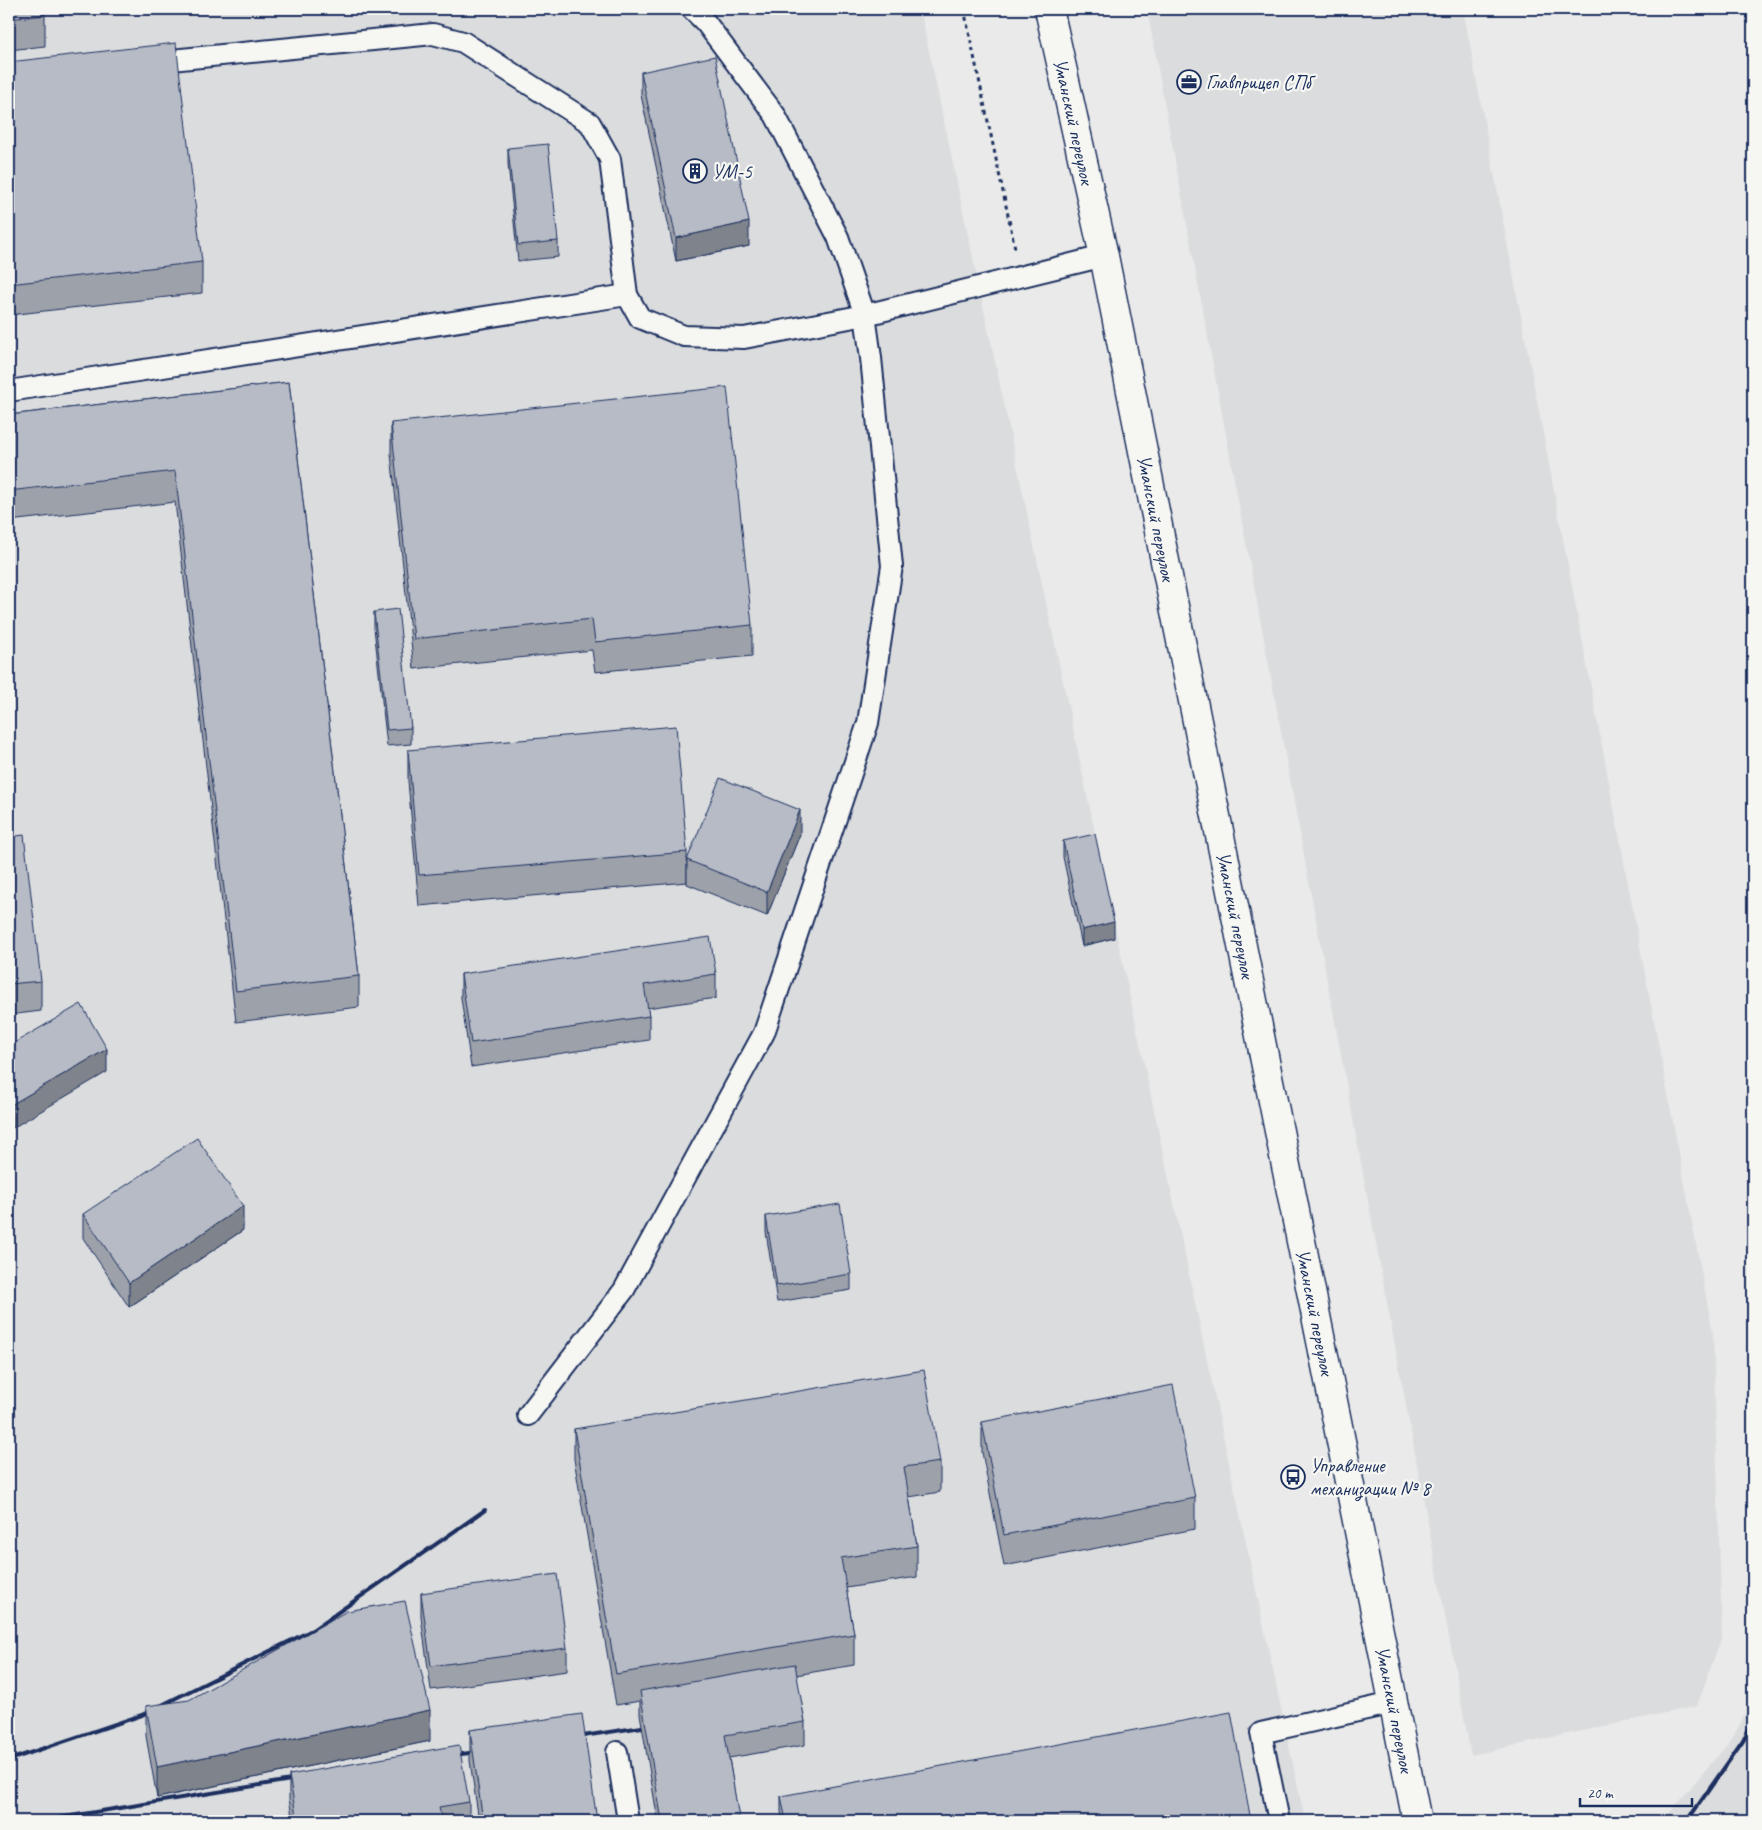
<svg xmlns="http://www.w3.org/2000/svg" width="1762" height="1830" font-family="Caveat,sans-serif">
<rect width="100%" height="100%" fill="#e9eae9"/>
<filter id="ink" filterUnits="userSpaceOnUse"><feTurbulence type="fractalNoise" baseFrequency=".02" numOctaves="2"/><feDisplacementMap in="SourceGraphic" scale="10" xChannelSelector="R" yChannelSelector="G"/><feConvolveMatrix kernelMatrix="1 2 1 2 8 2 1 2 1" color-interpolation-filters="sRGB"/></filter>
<g filter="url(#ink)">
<!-- built -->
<g fill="#dadcde">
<path d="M9 9H920L1305 1821H9Z"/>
<path d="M1147 9H1463L1713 1334 1722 1636 1697 1706 1471 1755Z"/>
<path d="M1753 1699V1807L1745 1821H1662L1732 1739Z"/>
</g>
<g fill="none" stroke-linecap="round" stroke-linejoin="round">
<!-- service casing -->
<g stroke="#1b2f5e" stroke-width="24">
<g id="service">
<path d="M151 62 433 34 463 42 590 123 610 159 627 295 640 318 684 336 744 338 865 315 838 237 775 115 706 23 692 9"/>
<path d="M9 391 627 295"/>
<path d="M528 1415 624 1290 764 1033 868 723 892 566 871 358 865 315 1104 256"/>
<path d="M617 1752 628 1821"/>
<path d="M1279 1821 1261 1733 1393 1703"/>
</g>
</g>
<!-- tertiary casing -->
<g stroke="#1b2f5e" stroke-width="31">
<g id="tertiary">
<path id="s1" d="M1049 9 1104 256 1417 1821"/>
</g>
</g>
<!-- path -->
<path stroke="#1b2f5e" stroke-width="3" stroke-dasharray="4 4" stroke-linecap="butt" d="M964 9 1015 248"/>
<!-- service -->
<use href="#service" stroke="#f6f6f2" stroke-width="20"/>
<!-- tertiary -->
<use href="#tertiary" stroke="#f6f6f2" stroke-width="28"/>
<!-- rail -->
<g stroke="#1b2f5e" stroke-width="4">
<path d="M570 1738 642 1727"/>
<path d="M447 1756 484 1751"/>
<path d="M9 1760 142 1715 314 1629 485 1510"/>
<path d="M40 1821 303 1778"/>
<path d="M1687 1821 1743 1741 1753 1721"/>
</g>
</g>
<!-- wall -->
<g fill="#9da1aa" stroke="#1b2f5e">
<path d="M9 9 45 15V46L9 50Z"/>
<path d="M9 62 202 262V293L9 315Z"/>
<path d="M641 72 749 246 676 261 641 95Z"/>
<path d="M508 148 558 241V257L518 261 508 164Z"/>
<path d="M289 382 359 976V1007L236 1022 175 502 9 521V415Z"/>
<path d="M391 423 752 625V656L595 672 592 650 414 669 391 454Z"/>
<path d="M374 612 411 728V744L387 746 374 628Z"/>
<path d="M408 750 687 852V882L419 906 408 781Z"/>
<path d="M800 834 767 916 687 884V860Z"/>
<path d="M9 837 41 981V1011L9 1015Z"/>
<path d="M1063 841 1114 938 1082 946 1063 857Z"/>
<path d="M461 974H716V998L647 1008 649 1016V1040L471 1067 461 998Z"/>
<path d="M83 1214 243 1230 129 1307 83 1238Z"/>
<path d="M766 1216 851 1274V1290L777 1302 766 1232Z"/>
<path d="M982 1422 1195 1498V1529L1004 1566 982 1452Z"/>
<path d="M574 1429 940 1462V1492L909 1497 917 1546V1577L846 1588 854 1634V1665L796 1675 805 1722V1745L729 1758 739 1821H658L640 1714V1701L616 1705 574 1459Z"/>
<path d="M421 1593 567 1648V1671L431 1690 421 1617Z"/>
<path d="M146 1706 430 1741 157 1798 146 1736Z"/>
<path d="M470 1730 597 1821H479L470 1761Z"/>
<path d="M289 1775 469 1802V1821H293L289 1799Z"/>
<path d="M781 1796 1251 1821H783L781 1812Z"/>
</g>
<!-- shaded-wall -->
<g fill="#7f838b" stroke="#1b2f5e">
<path d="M749 222V246L676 261V238Z"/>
<path d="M800 810V834L767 916V892Z"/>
<path d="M1114 922V938L1082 946V930Z"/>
<path d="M107 1049V1072L9 1130V1106Z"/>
<path d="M243 1206V1230L129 1307V1283Z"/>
<path d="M430 1710V1741L157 1798V1767Z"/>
</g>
<!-- building -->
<g fill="#b6bbc6" stroke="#1b2f5e">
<path d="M9 9H44L45 15 9 19Z"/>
<path d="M176 43 202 262 9 284V62Z"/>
<path d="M715 56 749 222 676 238 641 72Z"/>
<path d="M548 144 558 241 518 245 508 148Z"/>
<path d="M289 382 359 976 236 991 175 471 9 491V415Z"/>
<path d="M727 387 752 625 595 642 592 619 414 639 391 423Z"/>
<path d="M398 609 411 728 387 730 374 612Z"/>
<path d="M676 726 687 852 419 875 408 750Z"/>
<path d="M720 778 800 810 767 892 687 860Z"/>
<path d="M1095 834 1114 922 1082 930 1063 841Z"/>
<path d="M24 835 41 981 9 984V837Z"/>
<path d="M710 937 716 974 644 985 649 1016 471 1043 461 974Z"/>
<path d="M81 1004 107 1049 9 1106V1046Z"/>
<path d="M197 1138 243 1206 129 1283 83 1214Z"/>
<path d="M840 1204 851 1274 777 1286 766 1216Z"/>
<path d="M924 1370 940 1462 904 1467 917 1546 841 1558 854 1634 616 1674 574 1429Z"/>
<path d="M1173 1385 1195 1498 1004 1535 982 1422Z"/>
<path d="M557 1574 567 1648 431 1666 421 1593Z"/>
<path d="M405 1601 430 1710 157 1767 146 1706 189 1700 347 1611Z"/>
<path d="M795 1664 805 1722 725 1735 739 1818 719 1821H662L640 1691Z"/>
<path d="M1231 1712 1251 1821H786L781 1796Z"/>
<path d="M582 1714 597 1821H483L470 1730Z"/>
<path d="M459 1745 469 1802 439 1807 442 1821H297L289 1775Z"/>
</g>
</g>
<!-- icons -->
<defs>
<g id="office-ring" transform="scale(1.25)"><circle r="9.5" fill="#f6f6f2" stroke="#1b2f5e" stroke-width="1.5"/><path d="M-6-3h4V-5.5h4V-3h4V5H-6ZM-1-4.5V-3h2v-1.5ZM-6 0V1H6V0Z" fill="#1b2f5e"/></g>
<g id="building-ring" transform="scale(1.25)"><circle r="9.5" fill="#f6f6f2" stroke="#1b2f5e" stroke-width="1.5"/><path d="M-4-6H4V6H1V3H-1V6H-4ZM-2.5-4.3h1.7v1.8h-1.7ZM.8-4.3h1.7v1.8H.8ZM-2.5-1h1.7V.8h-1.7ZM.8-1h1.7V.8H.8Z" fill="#1b2f5e"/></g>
<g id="bus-ring" transform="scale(1.25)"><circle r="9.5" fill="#f6f6f2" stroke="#1b2f5e" stroke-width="1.5"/><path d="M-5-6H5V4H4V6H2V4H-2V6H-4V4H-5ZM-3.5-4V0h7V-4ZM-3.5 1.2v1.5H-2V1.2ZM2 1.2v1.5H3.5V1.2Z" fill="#1b2f5e"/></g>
</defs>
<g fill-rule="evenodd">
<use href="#office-ring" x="1189" y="82"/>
<use href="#building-ring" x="695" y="171"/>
<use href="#bus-ring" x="1293" y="1477"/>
</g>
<g text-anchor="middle" stroke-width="4.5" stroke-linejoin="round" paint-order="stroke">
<!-- poi labels -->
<g font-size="20" fill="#1b2f5e" stroke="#f6f6f2" text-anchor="start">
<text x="1206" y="89">Главприцеп СПб</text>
<text x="712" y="178">УМ-5</text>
<text x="1310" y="1472">Управление<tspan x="1310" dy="23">механизации № 8</tspan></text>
</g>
<!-- street labels -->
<g font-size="20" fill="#1b2f5e" stroke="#f6f6f2">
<text dy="7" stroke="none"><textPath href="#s1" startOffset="115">Уманский переулок</textPath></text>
<text dy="7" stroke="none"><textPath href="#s1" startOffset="520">Уманский переулок</textPath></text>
<text dy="7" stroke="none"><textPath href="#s1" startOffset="925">Уманский переулок</textPath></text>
<text dy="7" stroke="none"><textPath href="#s1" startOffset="1330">Уманский переулок</textPath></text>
<text dy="7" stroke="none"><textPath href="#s1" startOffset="1735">Уманский переулок</textPath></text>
</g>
</g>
<!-- margin -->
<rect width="1762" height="1830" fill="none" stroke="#f6f6f2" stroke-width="30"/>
<rect x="15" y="15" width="1732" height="1800" fill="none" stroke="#1b2f5e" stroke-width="2" filter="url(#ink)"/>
<!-- scale -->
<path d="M1580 1798v8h112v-8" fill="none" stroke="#1b2f5e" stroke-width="2.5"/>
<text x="1587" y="1798" font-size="15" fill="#1b2f5e" stroke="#f6f6f2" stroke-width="4" paint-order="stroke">20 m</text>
</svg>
